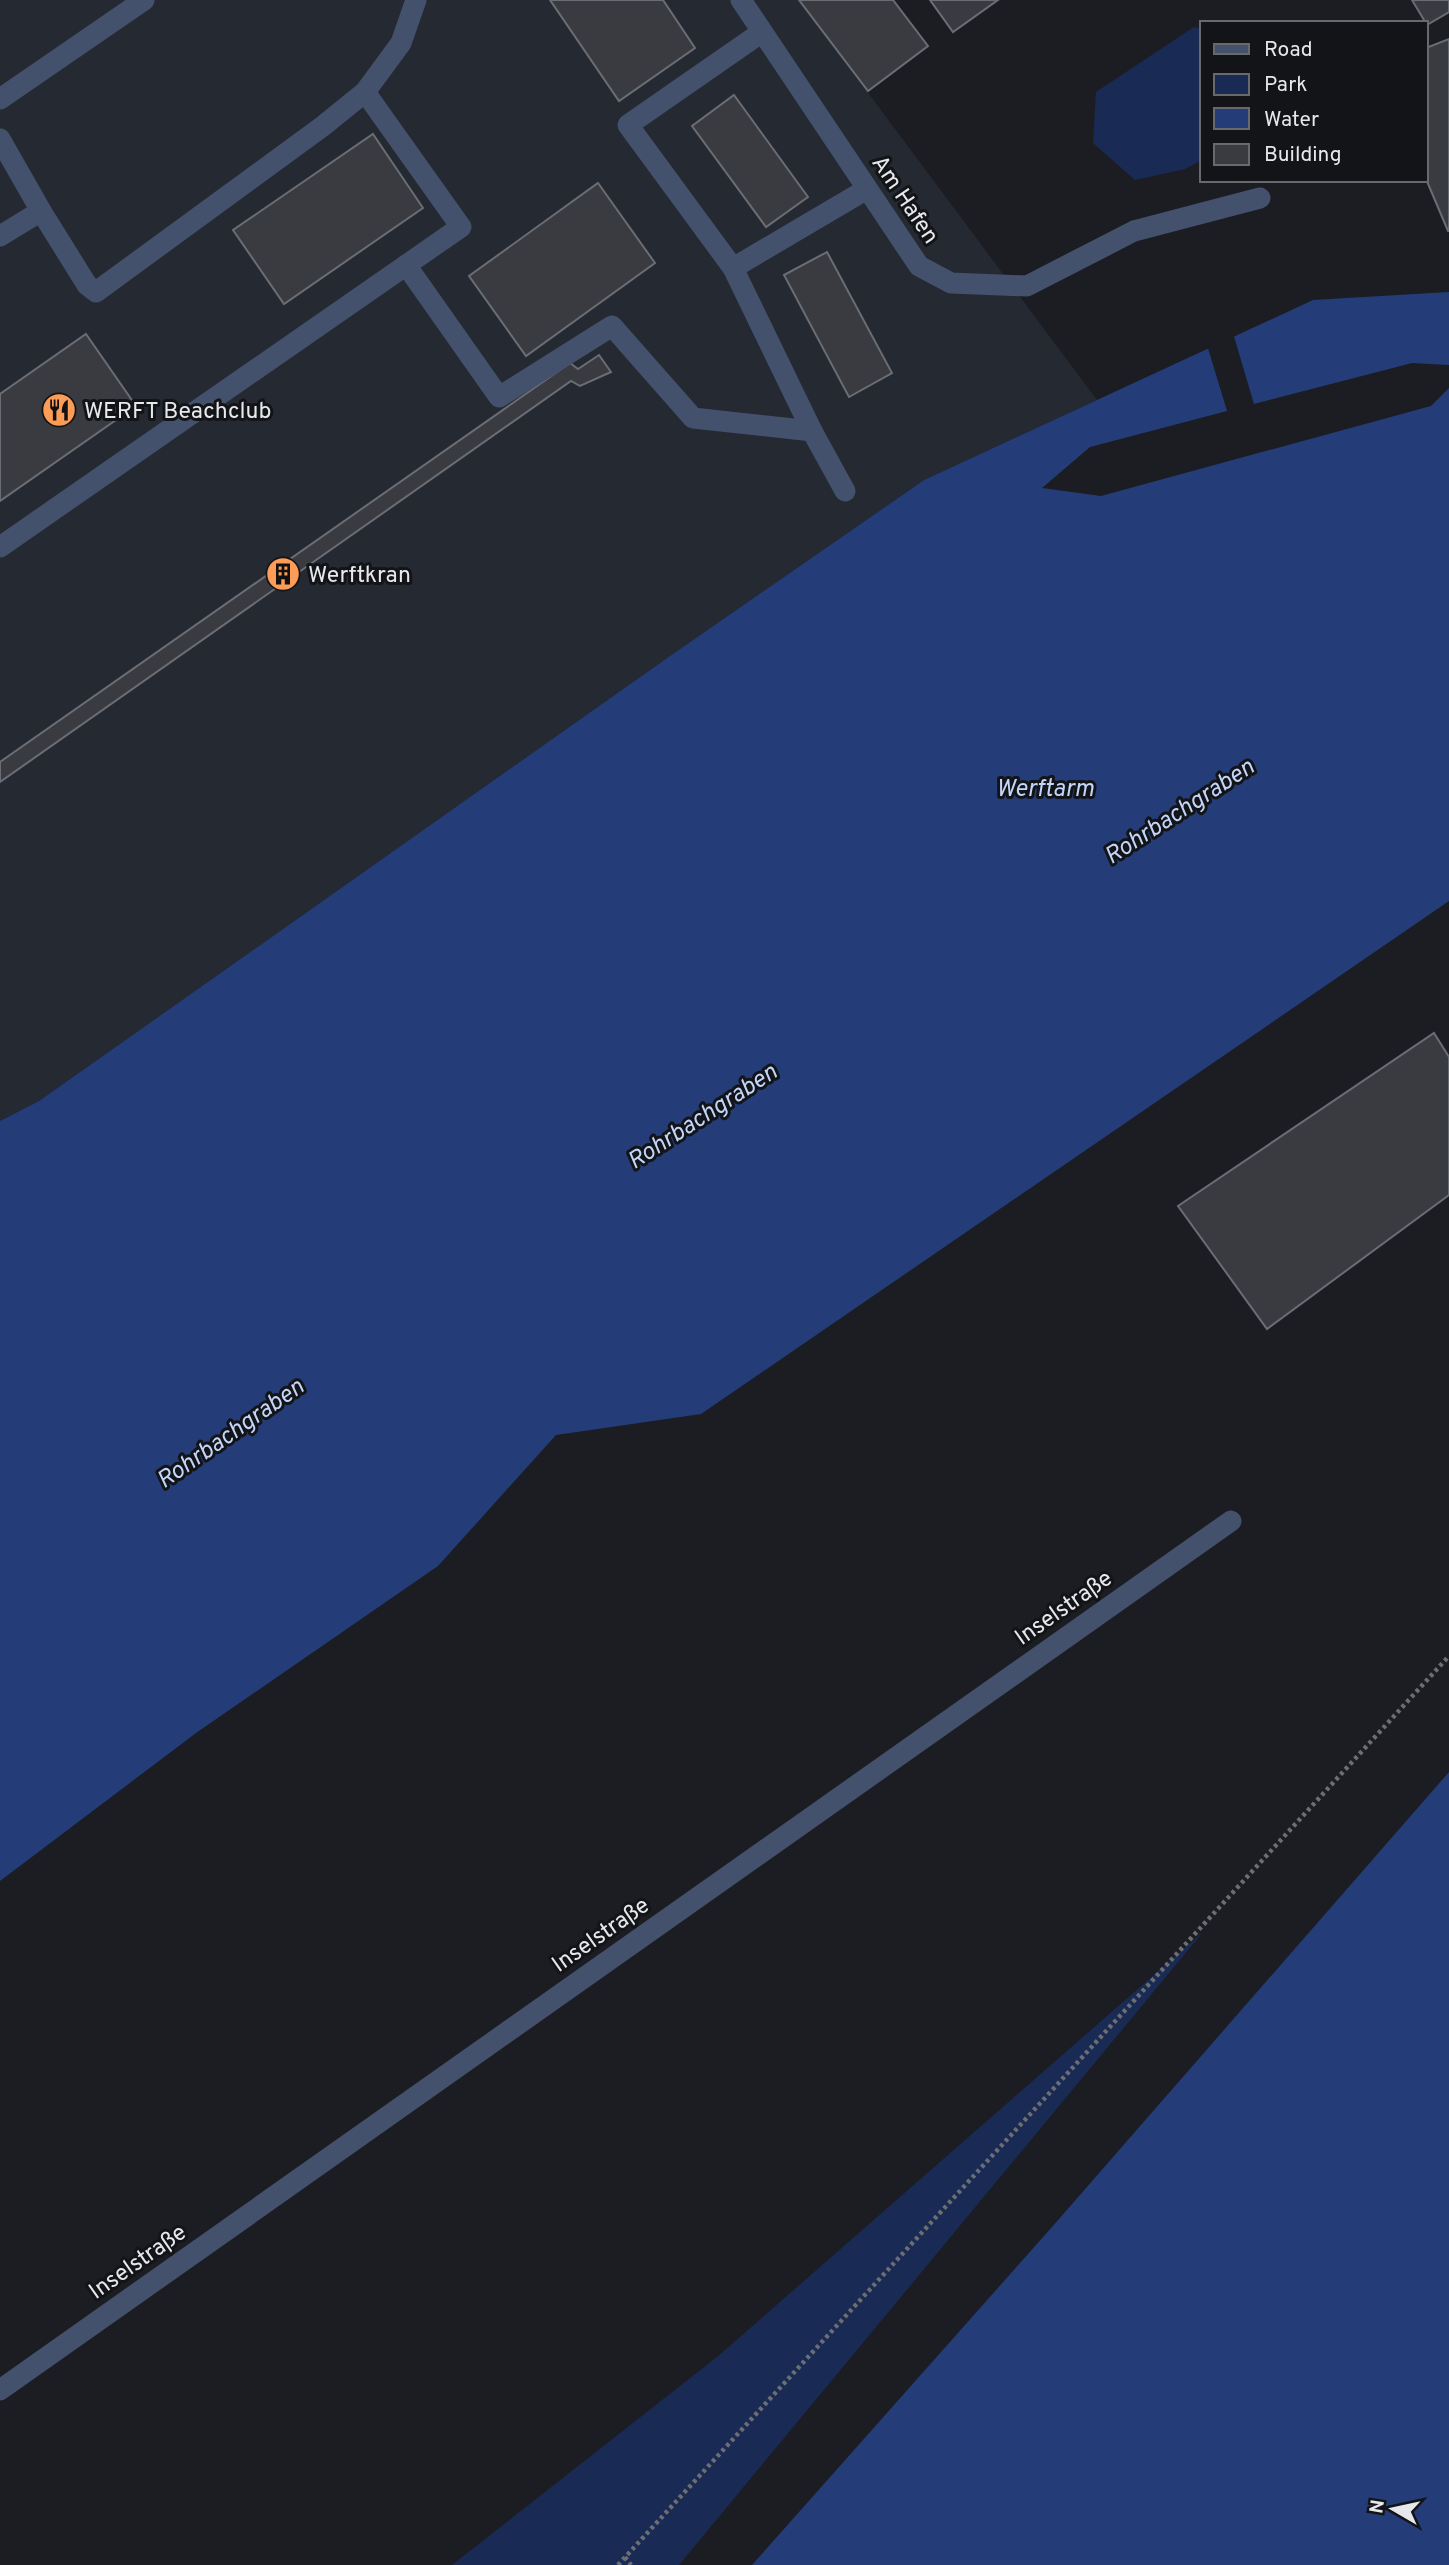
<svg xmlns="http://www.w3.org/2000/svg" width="1449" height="2565" font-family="Overpass,sans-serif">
<rect width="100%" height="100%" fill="#1b1d22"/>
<!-- built -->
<path fill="#242932" d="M0 0H799L1097 400 924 480 670 656 39 1101 0 1121Z"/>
<!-- green -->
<g fill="#192b55">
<path d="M1194 27 1202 29V160L1185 169 1135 180 1093 143 1096 92Z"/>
<path d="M1203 1932 679 2565H452L717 2357Z"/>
</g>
<!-- water -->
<g fill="#243d79">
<path d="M1449 292V901L701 1414 556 1435 438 1566 196 1733 0 1881V1121L39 1101 670 656 924 480 1313 300Z"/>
<path d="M1449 1772V2565H752L1052 2227Z"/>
</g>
<!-- pier -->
<path fill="#1b1d22" d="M1233 333 1254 404 1412 363 1449 365V388L1431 406 1101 496 1042 488 1090 447 1227 411 1207 345Z"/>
<!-- building -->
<g fill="#393b41" stroke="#6a6d73" stroke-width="2">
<path d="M550 0H663L695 48 619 101Z"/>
<path d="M799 0H893L928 46 868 91Z"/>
<path d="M930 0H998L953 32Z"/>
<path d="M1412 0H1449V12L1427 25Z"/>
<path d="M1449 39V231H1448L1426 179V48Z"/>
<path d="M734 95 808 197 766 227 692 126Z"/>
<path d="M373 134 423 208 284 304 233 230Z"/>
<path d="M598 183 655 263 526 356 469 276Z"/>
<path d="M827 252 892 373 849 397 784 275Z"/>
<path d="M86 334 136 406 0 501V394Z"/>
<path d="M599 355 611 372 580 386 571 381 0 782V762L570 363 578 369Z"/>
<path d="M1434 1033 1449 1057V1195L1267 1329 1178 1206Z"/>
</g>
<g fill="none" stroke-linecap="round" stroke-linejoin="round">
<!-- path -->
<g stroke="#6d6e73" stroke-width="4.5" stroke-dasharray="3.5 3.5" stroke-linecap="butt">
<path d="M625 2557 631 2565"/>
<path d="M618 2565 1449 1656"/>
</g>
<!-- minor -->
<g stroke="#44516c" stroke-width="21">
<path d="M741 0 919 266 951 283 1027 286 1134 231 1260 198"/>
<path d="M762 32 628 125 733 268 812 431 845 491"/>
<path d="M0 99 144 0"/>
<path d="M0 139 41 211"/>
<path d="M0 236 41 211 87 285 96 292 323 126 365 92 401 43 416 0"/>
<path d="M406 265 499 397 612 326 693 418 812 431"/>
<path d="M733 268 867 189"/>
<path d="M0 547 461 227 365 92"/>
<path d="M0 2390 1231 1521"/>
</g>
</g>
<!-- icons -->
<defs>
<g id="restaurant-disc" transform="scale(1.75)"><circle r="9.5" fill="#fd9c56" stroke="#121418"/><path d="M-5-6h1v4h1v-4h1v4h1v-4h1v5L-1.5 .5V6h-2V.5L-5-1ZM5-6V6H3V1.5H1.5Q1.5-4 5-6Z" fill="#111"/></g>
<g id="building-disc" transform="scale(1.75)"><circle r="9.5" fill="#fd9c56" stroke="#121418"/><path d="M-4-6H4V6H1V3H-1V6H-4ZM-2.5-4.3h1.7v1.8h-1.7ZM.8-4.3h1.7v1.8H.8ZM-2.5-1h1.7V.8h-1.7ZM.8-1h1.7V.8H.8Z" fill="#111"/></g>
</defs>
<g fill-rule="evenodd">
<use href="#restaurant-disc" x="59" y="410"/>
<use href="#building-disc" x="283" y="574"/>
</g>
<g text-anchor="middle" stroke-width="6" stroke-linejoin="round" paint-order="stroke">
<!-- street labels -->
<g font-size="23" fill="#e7e8ec" stroke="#121418">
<text transform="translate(906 199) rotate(56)" y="8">Am Hafen</text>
<text transform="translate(1063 1607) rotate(-35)" y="8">Inselstraße</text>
<text transform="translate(600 1934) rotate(-35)" y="8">Inselstraße</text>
<text transform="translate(137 2261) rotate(-35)" y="8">Inselstraße</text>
</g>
<!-- poi labels -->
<g font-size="23" fill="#e7e8ec" stroke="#121418" text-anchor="start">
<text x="84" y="418">WERFT Beachclub</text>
<text x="308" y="582">Werftkran</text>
</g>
<!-- water labels -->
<g font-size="24" font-style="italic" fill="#c3d5f9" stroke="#121418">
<text x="1045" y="796">Werftarm</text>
<text transform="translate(1179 811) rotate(-33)" y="8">Rohrbachgraben</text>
<text transform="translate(702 1116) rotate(-33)" y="8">Rohrbachgraben</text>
<text transform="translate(230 1433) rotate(-35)" y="8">Rohrbachgraben</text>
</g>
</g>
<!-- legend -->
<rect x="1200" y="21" width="228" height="161" fill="#121418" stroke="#67696d" stroke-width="2"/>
<rect x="1214" y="44" width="35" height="10" fill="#44516c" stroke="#67696d" stroke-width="2"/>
<text x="1264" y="56" font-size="21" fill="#e7e8ec">Road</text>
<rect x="1214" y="74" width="35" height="21" fill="#192b55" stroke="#67696d" stroke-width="2"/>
<text x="1264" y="91" font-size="21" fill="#e7e8ec">Park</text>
<rect x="1214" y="108" width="35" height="21" fill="#243d79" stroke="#67696d" stroke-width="2"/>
<text x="1264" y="126" font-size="21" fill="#e7e8ec">Water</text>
<rect x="1214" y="144" width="35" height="21" fill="#393b41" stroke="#67696d" stroke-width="2"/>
<text x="1264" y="161" font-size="21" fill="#e7e8ec">Building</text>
<!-- north arrow -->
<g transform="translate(1393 2509) rotate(279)" stroke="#121418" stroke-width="5" paint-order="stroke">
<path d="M0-5L12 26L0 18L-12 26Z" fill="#e7e8ec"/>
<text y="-10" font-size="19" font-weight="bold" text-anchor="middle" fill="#e7e8ec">N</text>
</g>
</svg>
